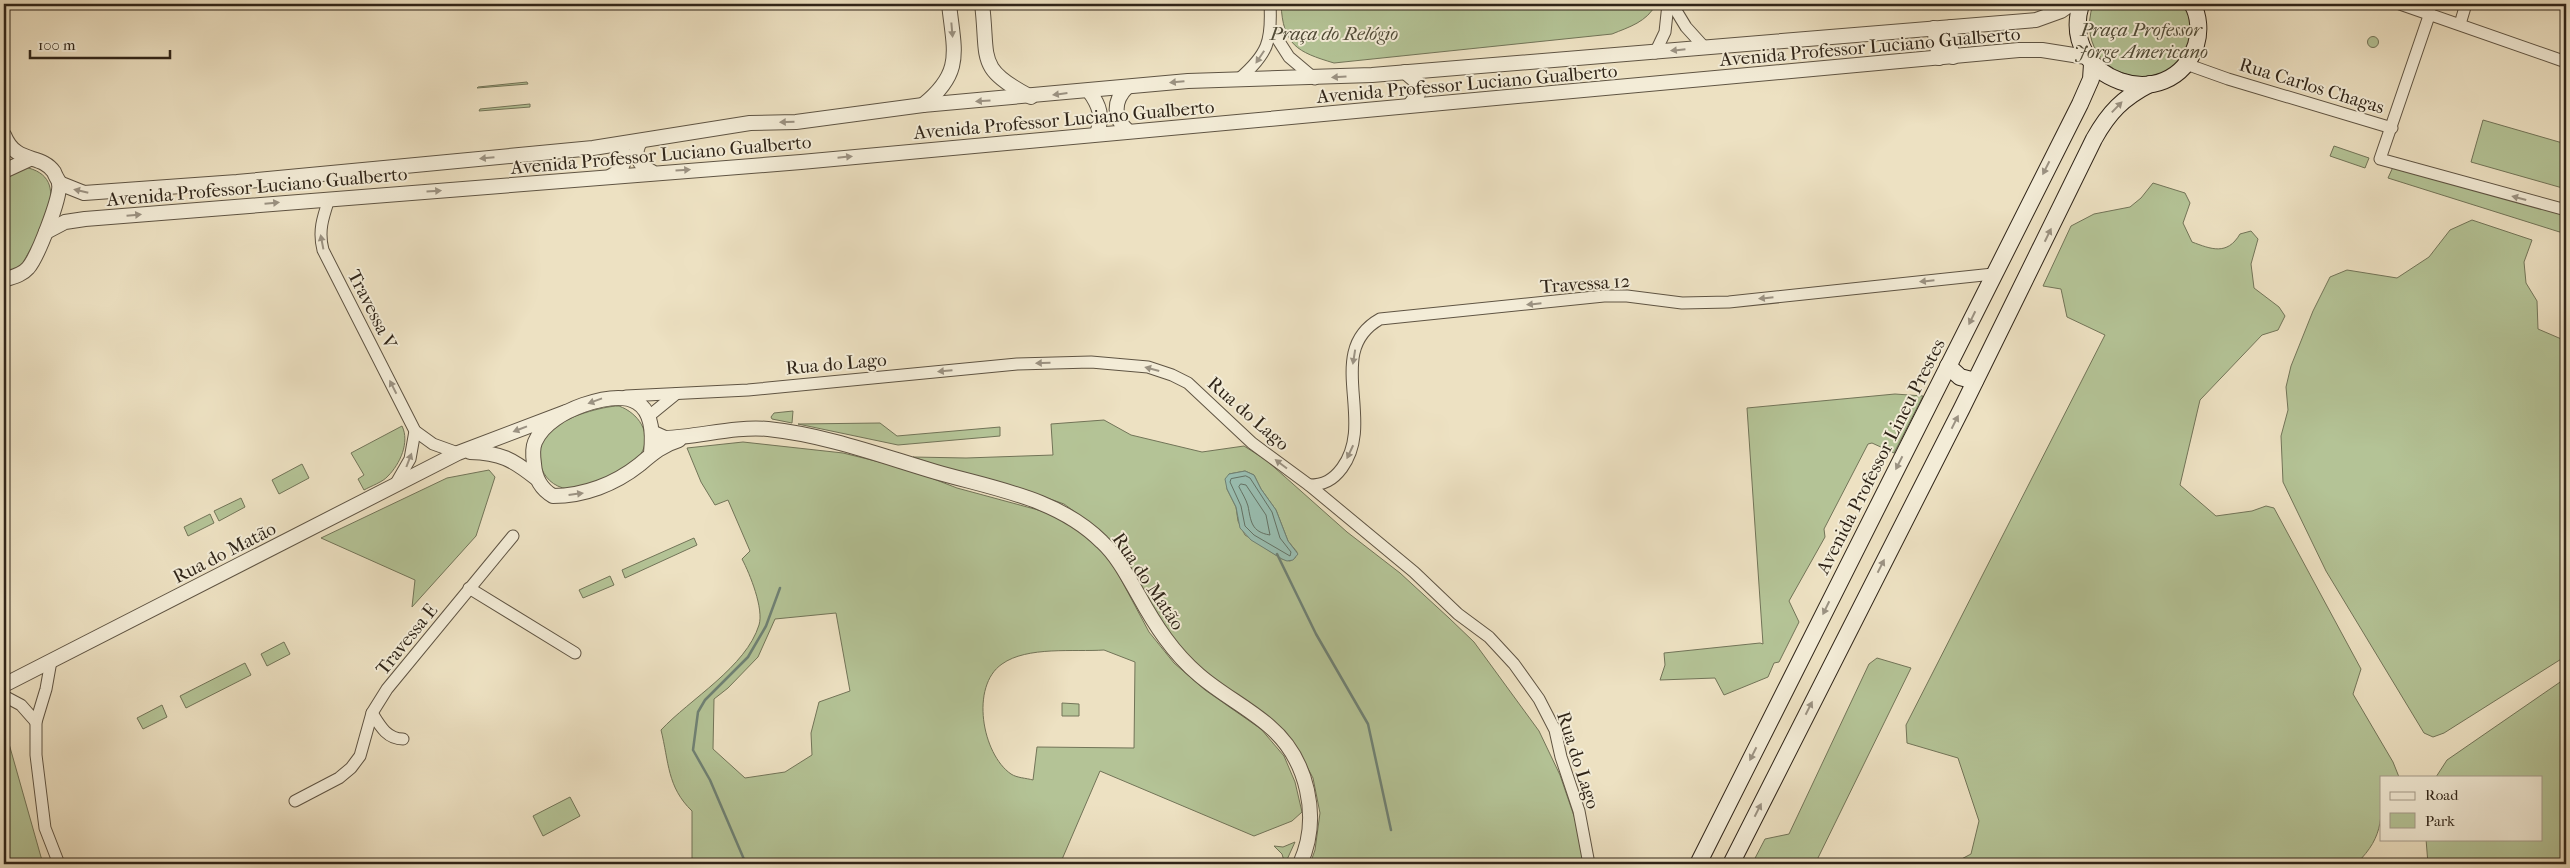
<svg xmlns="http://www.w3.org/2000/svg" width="2570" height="868" font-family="'IM FELL French Canon',serif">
<rect width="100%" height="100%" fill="#ede1c2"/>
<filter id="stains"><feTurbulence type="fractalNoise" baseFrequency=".004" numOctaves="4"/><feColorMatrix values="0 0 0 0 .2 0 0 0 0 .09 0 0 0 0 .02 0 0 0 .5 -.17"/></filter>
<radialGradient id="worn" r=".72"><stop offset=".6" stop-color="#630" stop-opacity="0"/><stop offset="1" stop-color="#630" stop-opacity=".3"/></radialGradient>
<!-- green -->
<g fill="#b4c396" stroke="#727458" fill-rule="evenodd">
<path d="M1281 4H1656C1647 22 1629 27 1612 34L1334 63C1297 52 1283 45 1281 4Z"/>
<path d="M2093 4H2189C2190 14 2194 32 2190 42 2167 105 2070 76 2093 4Z"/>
<circle cx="2373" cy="42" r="5.5"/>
<path d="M527 82 528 84 477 88 478 87Z"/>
<path d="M530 104V107L479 111 480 109Z"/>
<path d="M2483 120 2566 144V189L2471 162Z"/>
<path d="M2334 146 2369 158 2365 168 2330 156Z"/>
<path d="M24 167C77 177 37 235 23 263L16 270 4 275V177Z"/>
<path d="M2393 167 2566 215V234L2388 178Z"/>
<path d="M2153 183 2185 193 2190 203 2183 223 2192 242C2211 249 2227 256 2240 234L2251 231 2258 239 2251 264 2254 288 2279 307 2285 316 2278 330 2262 335 2200 400 2180 485 2216 516 2252 511 2266 506 2274 508 2361 669 2353 694 2393 762 2399 777H2381C2381 815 2386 835 2356 864H1952L1971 854 1979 821 1958 758 1907 743 1906 725 2105 335 2067 317 2061 289 2043 286 2071 226 2094 214 2130 207 2141 198Z"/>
<path d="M2472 220 2532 240 2524 262 2526 283 2537 301 2538 329 2566 341V656L2444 733 2433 737 2424 733 2326 571 2283 482 2281 436 2288 410 2286 387 2291 366 2313 311 2330 277 2347 270 2397 278 2429 257 2450 230Z"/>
<path d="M1895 394 1923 396 1894 453 1872 443 1868 444 1824 529 1825 537 1789 601 1799 622 1779 662 1774 663 1768 677 1724 695 1715 678 1660 680 1665 665 1664 653 1760 643 1763 644 1747 408Z"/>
<path d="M619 406C638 413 653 433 641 454 633 468 584 490 568 489 538 485 530 448 552 429 565 417 603 406 619 406Z"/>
<path d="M793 411 792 423 772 419 771 417 774 413Z"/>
<path d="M1104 420 1131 435 1202 452 1244 446 1266 460 1347 532 1400 573 1449 618 1474 642 1539 731 1560 775 1575 819 1584 864H1310L1315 850 1320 813 1313 778 1296 746 1278 725 1204 673 1178 646 1125 562 1086 520 1064 504 1039 495 994 485 913 457 966 458 1053 455 1051 424ZM1245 471 1254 475 1261 489 1276 510 1288 541 1297 552 1295 558 1290 561 1282 559 1245 535 1238 521 1236 507 1227 489 1229 474Z"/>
<path d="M880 423 897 436 1000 427V436L898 445 798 424Z"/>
<path d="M402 426C410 442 400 464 388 476 383 482 371 486 364 490L358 479 364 475 351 453Z"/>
<path d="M743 442 843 453 908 469 957 488 1053 514 1078 529 1102 550 1117 572 1149 632 1174 663 1205 690 1261 729 1284 756 1295 782 1302 812 1292 821 1254 836 1100 771 1060 864H692V811C667 787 669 762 661 730 690 699 746 667 759 625 764 609 750 574 742 559L750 551 728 500 715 505 701 482 687 448ZM836 613 850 691 819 702 811 733 812 755 785 772 745 778 713 749 714 699 728 688 758 657 775 619ZM1104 650 1135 662 1134 748 1037 747 1033 780C1026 778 1017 778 1011 774 982 754 970 686 1002 664 1027 646 1074 652 1104 650Z"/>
<path d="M302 464 309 478 279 494 272 480Z"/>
<path d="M489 470 495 477 476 536 412 607 415 580 321 538 447 478Z"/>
<path d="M241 498 245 507 219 521 214 511Z"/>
<path d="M210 514 214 523 188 536 184 527Z"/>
<path d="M694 538 697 545 625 578 622 570Z"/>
<path d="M610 576 614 585 583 598 579 590Z"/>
<path d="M284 642 290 654 267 666 261 654Z"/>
<path d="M1877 658 1911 668 1815 864H1752L1765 839 1789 834 1869 664Z"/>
<path d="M245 663 251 675 186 708 180 696Z"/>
<path d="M2566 678V864H2428L2426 839H2541V777H2436L2447 760Z"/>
<path d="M1062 703 1079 704V716H1062Z"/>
<path d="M162 705 167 717 143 729 137 718Z"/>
<path d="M4 726 41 857 44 864H4Z"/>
<path d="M570 797 580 816 543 836 533 816Z"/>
<path d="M1295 842 1285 864 1282 854 1274 846 1283 847Z"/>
</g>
<!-- water -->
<path fill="#99beb1" stroke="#6f8174" d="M1245 471 1254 475 1261 489 1276 510 1288 541 1298 554 1293 560 1287 561 1282 559 1251 540 1240 528 1236 507 1227 489 1225 479 1229 474Z"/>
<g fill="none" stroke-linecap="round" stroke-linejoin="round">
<!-- shore -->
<g stroke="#647265" stroke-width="1">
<path d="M1246 476 1250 478 1272 512 1280 538 1291 552 1290 556 1254 535 1245 526 1241 506 1230 482 1231 479Z"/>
<path d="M1241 484 1246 485 1266 515 1270 535C1251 532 1251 521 1248 506 1246 499 1242 493 1239 487Z"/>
</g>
<!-- stream -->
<g stroke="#6f8174" stroke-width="2.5">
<path d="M1277 554 1316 634 1368 724 1391 830"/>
<path d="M746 864 710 780 693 750 698 712 705 700 748 657 766 626 780 588"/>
</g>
<!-- minor casing -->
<g stroke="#5f5443" stroke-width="13">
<g id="minor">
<path d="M1672 4 1686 27 1705 48"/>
<path d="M2400 4 2566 62"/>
<path d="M2430 13 2380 159 2566 210"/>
<path d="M2460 24 2466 4"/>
<path d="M1271 29 1289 57 1315 79"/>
<path d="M1655 53 1665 32 1668 4"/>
<path d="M2186 64 2228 79 2392 128"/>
<path d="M1239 79C1268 54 1272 41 1270 4"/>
<path d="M329 199C323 217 318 231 323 250L415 431 433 444 458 453"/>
<path d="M626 396 748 390 1017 364 1091 362 1148 367 1172 375 1188 383 1252 443 1309 485 1414 572 1458 614 1489 637 1514 664 1539 699 1555 730 1561 757 1579 811 1589 864"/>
<path d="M649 416 676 394"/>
<path d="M395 485 410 459 415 431"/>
<path d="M1309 485C1324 485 1333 480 1342 468 1377 421 1323 351 1380 319L1604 296H1627L1682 303 1729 302 1993 274"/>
<path d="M469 588 575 653"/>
<path d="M51 661 46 689 36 722V755L45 828 59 864"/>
<path d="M4 696 21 705 36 722"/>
<path d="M372 713C380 726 387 739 403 739"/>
<path d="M295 801 339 778 351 768 360 756 372 713 387 689 513 536"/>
</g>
</g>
<!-- tertiary casing -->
<g stroke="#5f5443" stroke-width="16">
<g id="tertiary">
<path d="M982 4C989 59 975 68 1031 97"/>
<path d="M1951 27 1950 44 1953 57"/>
<path d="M1934 28 1939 58"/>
<path d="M1405 72 1418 83V94L1410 105"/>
<path d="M1127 87C1113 101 1113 118 1128 131"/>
<path d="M1089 91C1100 106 1103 116 1097 134"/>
<path d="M923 105C964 72 954 51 949 4"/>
<path d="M4 135C16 165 41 153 54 172 55 175 58 180 59 182 62 196 37 258 28 268 22 275 12 277 4 280"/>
<path d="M641 141C631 153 640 166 652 172"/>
<path d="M4 171 30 159"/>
<path d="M611 176C622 171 626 162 623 151L616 145"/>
<path d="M59 183 84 193 237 182 593 148 750 123 796 122 923 105 1188 81 1372 75 2036 20 2061 11 2071 4"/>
<path d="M46 232 65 222 85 219 801 162 2019 50H2042L2086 57"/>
<path d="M654 433 665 438C699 437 734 426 768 429 826 435 882 456 936 472 995 489 1058 498 1102 542 1118 557 1128 577 1139 596 1155 625 1173 653 1199 675 1221 694 1247 707 1269 726 1308 759 1321 818 1300 864"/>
<path d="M470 452C501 453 512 459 536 478"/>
<path d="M651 453C657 398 630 389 583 405 566 411 543 423 535 442 532 449 533 457 534 464 535 478 541 489 553 496 584 496 615 484 639 465 652 454 662 445 679 440"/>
<path d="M4 685 458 453 566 412"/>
</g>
</g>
<!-- secondary casing -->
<g stroke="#302519" stroke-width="18">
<g id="secondary">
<path d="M2081 4C2057 81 2171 119 2196 45 2200 32 2199 15 2192 4"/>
<path d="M1948 366 1960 377 1975 381"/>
<path d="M1698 864 2080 104 2091 79 2092 64"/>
<path d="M1731 864 1962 408 2094 139C2109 112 2123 98 2150 84"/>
</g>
</g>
<!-- minor -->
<use href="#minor" stroke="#f3ecd7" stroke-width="11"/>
<!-- tertiary -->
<use href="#tertiary" stroke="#f3ecd7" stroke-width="14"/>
<!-- secondary -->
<use href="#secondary" stroke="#f3ecd7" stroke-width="16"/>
</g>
<!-- one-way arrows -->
<defs><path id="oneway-solid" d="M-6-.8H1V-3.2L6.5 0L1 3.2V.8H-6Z" transform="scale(1.25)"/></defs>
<g fill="#9b9282">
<use href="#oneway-solid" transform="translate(952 30) rotate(85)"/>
<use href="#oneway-solid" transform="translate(1678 50) rotate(174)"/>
<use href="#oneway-solid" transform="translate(1260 57) rotate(124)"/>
<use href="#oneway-solid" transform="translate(1339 77) rotate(176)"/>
<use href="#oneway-solid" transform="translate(1177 82) rotate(175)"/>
<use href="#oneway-solid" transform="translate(1060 94) rotate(173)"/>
<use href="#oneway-solid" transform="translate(983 101) rotate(176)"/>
<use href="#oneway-solid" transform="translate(2117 107) rotate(-46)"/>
<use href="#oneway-solid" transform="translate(787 122) rotate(178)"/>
<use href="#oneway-solid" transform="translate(845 157) rotate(-6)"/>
<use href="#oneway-solid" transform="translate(487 158) rotate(175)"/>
<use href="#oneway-solid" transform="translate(2046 168) rotate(117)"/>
<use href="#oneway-solid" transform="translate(683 170) rotate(-4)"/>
<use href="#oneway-solid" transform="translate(81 191) rotate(-167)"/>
<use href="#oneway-solid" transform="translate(434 191) rotate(-4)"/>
<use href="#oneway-solid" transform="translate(2519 198) rotate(-165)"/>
<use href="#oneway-solid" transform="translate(272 203) rotate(-5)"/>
<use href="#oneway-solid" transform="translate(134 215) rotate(-5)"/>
<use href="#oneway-solid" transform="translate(2048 235) rotate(-64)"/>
<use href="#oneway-solid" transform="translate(322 242) rotate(-101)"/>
<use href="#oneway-solid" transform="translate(1927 281) rotate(174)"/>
<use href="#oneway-solid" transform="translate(1766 298) rotate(174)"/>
<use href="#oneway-solid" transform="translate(1534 304) rotate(174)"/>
<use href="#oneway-solid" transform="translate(1972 318) rotate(116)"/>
<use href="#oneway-solid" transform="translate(1354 357) rotate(99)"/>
<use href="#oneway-solid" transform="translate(1043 363) rotate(178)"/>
<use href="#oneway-solid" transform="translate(1152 369) rotate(-165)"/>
<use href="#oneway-solid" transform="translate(945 371) rotate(175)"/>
<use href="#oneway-solid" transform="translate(393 387) rotate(-117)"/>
<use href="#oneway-solid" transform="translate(595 401) rotate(160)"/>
<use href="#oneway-solid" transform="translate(1955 422) rotate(-63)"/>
<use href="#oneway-solid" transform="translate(520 429) rotate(159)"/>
<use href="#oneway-solid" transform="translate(1350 452) rotate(115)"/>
<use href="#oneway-solid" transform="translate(409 460) rotate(-69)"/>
<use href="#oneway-solid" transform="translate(1899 463) rotate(117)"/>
<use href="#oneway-solid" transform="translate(1281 464) rotate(-143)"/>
<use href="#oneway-solid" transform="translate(576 494) rotate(-7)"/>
<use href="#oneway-solid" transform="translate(1881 566) rotate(-63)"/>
<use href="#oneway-solid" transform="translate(1826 608) rotate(116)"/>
<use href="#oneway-solid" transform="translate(1809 708) rotate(-63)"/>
<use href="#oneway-solid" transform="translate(1753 754) rotate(117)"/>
<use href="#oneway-solid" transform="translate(1758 810) rotate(-63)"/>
</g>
<g text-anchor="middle" stroke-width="4" stroke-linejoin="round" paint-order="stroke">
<!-- park labels -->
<g font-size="19" font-style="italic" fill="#514c38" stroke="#f3ecd7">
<text x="2141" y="36">Praça Professor<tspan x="2141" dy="22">Jorge Americano</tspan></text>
<text x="1334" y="40">Praça do Relógio</text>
</g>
<!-- street labels -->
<g font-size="19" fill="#302519" stroke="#f3ecd7">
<text transform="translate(1870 46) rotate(-5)" y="7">Avenida Professor Luciano Gualberto</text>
<text transform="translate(1467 83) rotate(-5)" y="7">Avenida Professor Luciano Gualberto</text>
<text transform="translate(2312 85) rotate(17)" y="7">Rua Carlos Chagas</text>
<text transform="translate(1064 119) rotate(-5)" y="7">Avenida Professor Luciano Gualberto</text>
<text transform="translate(661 154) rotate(-5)" y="7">Avenida Professor Luciano Gualberto</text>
<text transform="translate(257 186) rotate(-5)" y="7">Avenida Professor Luciano Gualberto</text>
<text transform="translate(1585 283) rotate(-4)" y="7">Travessa 12</text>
<text transform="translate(373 309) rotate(63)" y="7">Travessa V</text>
<text transform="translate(836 363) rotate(-5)" y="7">Rua do Lago</text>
<text transform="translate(1249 413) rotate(41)" y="7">Rua do Lago</text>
<text transform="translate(1880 456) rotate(-63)" y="7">Avenida Professor Lineu Prestes</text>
<text transform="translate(224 552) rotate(-27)" y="7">Rua do Matão</text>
<text transform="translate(1149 581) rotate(56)" y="7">Rua do Matão</text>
<text transform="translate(406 639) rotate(-51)" y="7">Travessa E</text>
<text transform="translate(1579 760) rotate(72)" y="7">Rua do Lago</text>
</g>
</g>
<!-- margin -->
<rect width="2570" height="868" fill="none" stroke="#ede1c2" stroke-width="20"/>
<rect x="5" y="5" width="2560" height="858" fill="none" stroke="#302519" stroke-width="2.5"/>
<rect x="10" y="10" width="2550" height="848" fill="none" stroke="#302519"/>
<!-- legend -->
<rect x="2380" y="776" width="162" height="65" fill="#f3ecd7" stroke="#a59c8b"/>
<rect x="2390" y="792" width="25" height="8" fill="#f3ecd7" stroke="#a59c8b"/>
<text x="2425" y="800" font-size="15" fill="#302519">Road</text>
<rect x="2390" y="813" width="25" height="15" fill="#b4c396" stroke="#a59c8b"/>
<text x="2425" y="826" font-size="15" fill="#302519">Park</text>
<!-- scale -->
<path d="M30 50v8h140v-8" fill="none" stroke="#302519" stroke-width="2.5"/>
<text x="38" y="50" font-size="15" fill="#302519" stroke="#f3ecd7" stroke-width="4" paint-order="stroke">100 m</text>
<rect width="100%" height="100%" filter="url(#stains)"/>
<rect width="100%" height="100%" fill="url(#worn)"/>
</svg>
